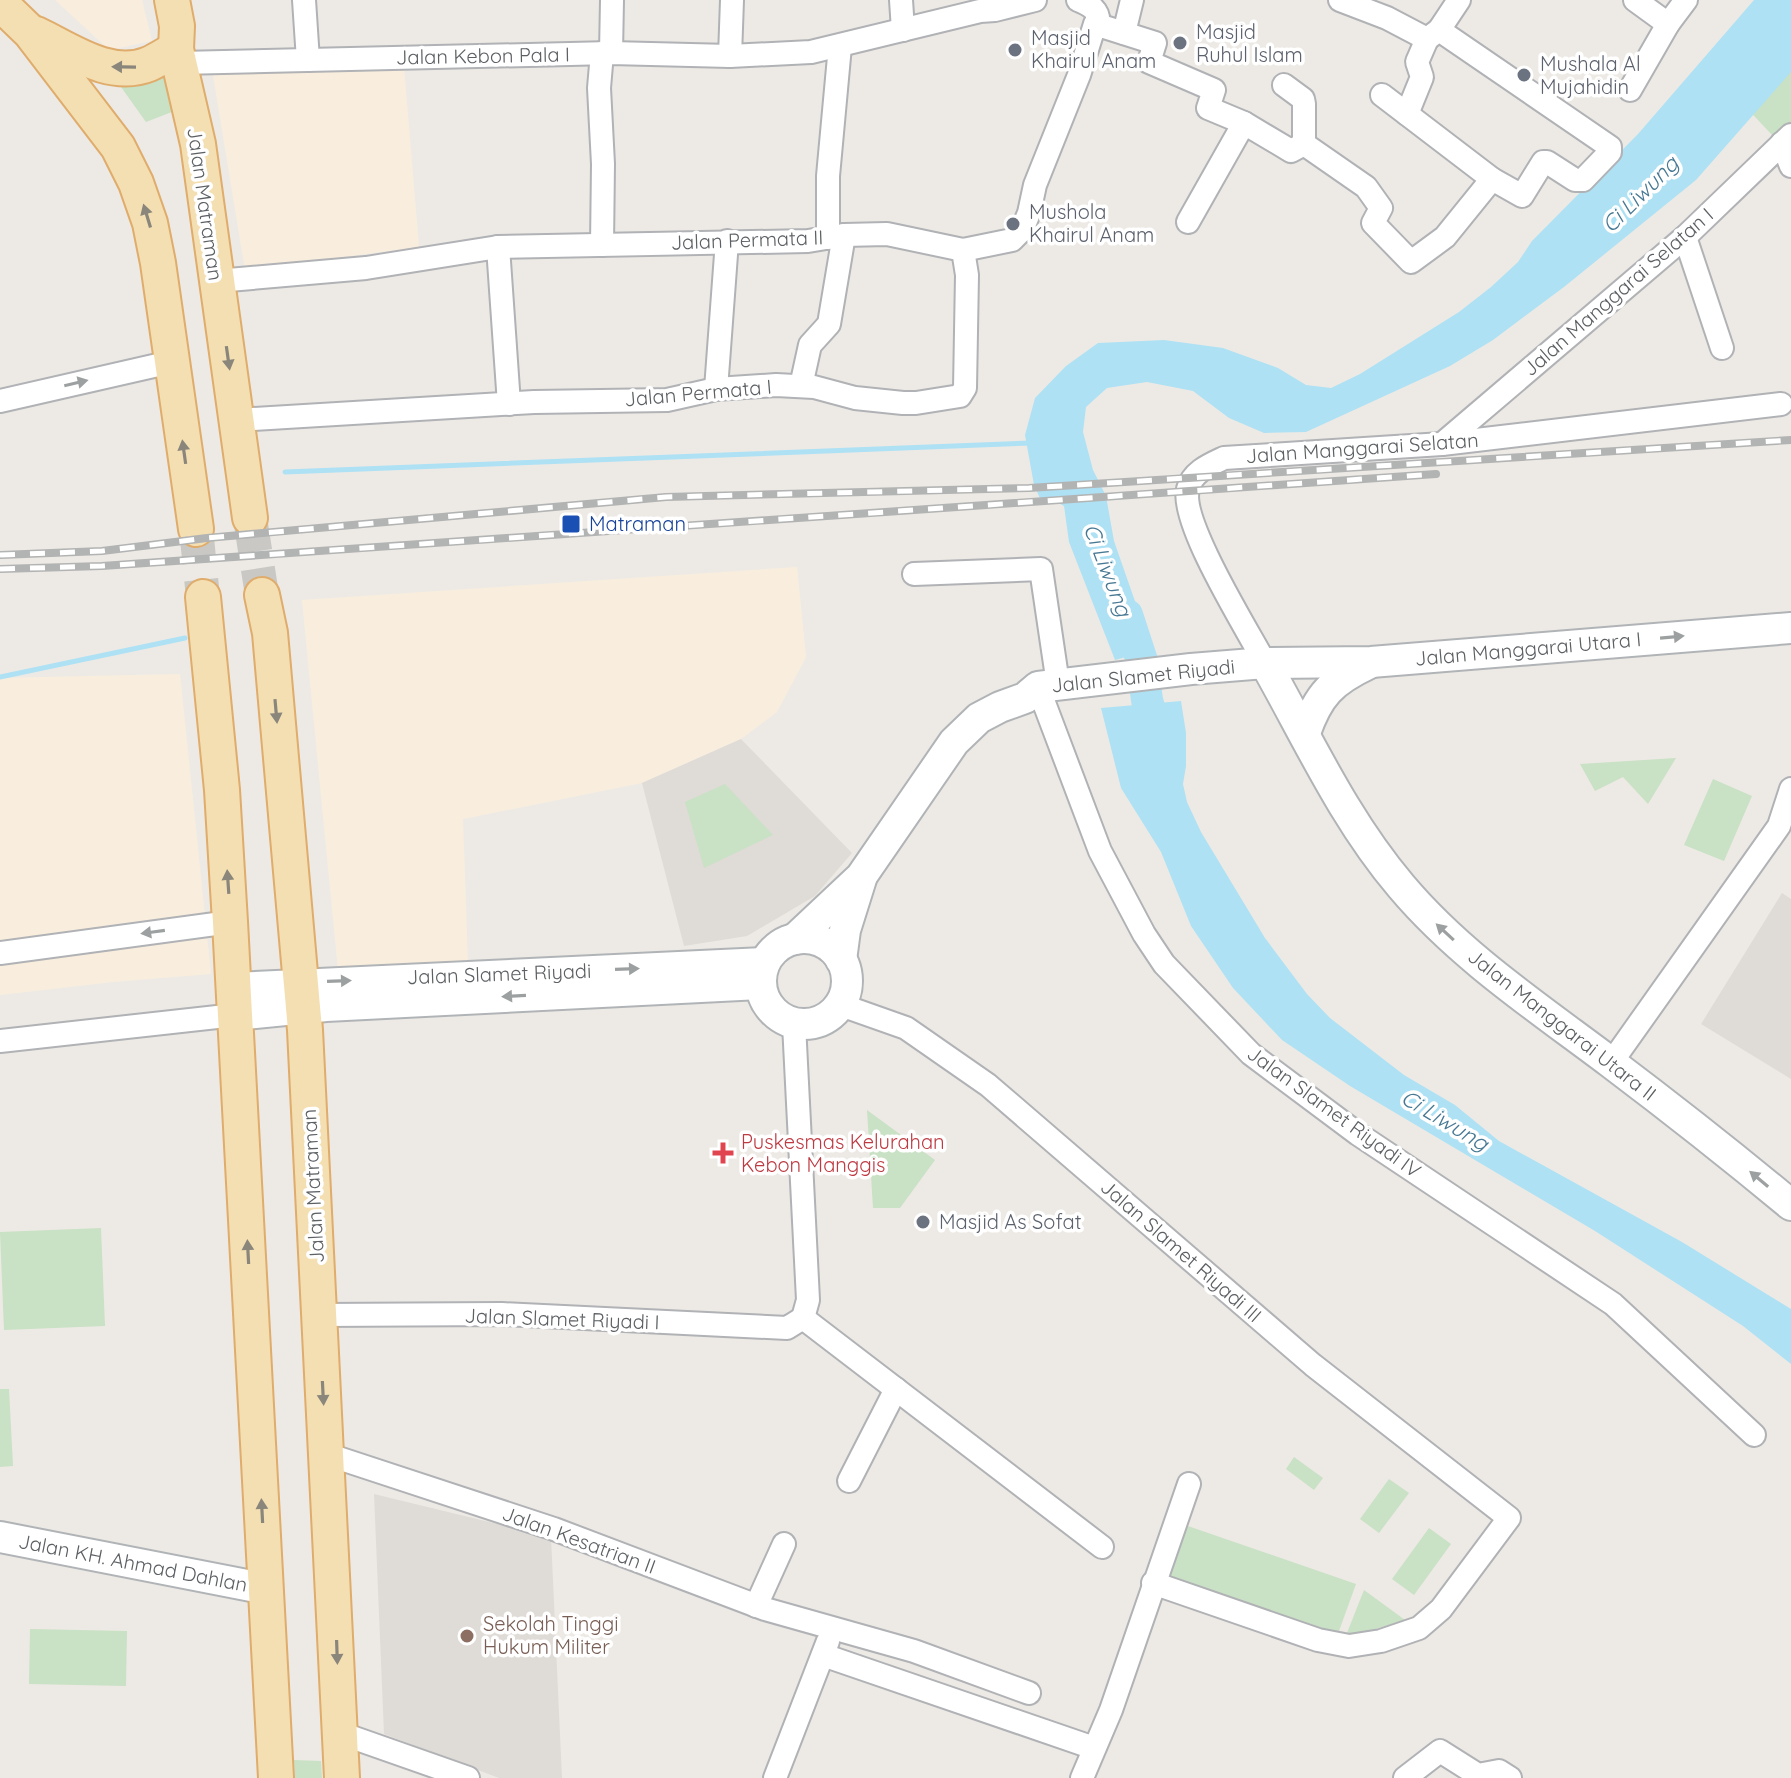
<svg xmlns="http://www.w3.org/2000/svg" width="1791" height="1778" font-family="Quicksand,sans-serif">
<rect width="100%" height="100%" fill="#edeae5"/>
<!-- commercial -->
<g fill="#f9eedd">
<path d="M55 0H142L152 41 109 50Z"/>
<path d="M404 67 419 247 245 270 212 69Z"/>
<path d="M797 567 806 657 777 712 741 739 642 783 463 819 468 965 338 970 302 600Z"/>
<path d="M180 674 211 974 113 982 0 995V678Z"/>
</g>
<!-- education -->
<g fill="#dfdbd6">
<path d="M741 739 852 853 815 896 747 936 684 946 642 783Z"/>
<path d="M1782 893 1791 899V1079L1701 1024Z"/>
<path d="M374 1494 551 1537 562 1778H499L384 1734Z"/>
</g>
<!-- green -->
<g fill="#c9e1c4">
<path d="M1791 29V124L1772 135 1742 103Z"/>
<path d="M171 54 177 110 146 122 106 66Z"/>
<path d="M1676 758 1648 804 1623 777 1595 791 1580 764Z"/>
<path d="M1713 779 1752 796 1724 861 1684 845Z"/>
<path d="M725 784 773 835 704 868 685 802Z"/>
<path d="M867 1110 935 1160 900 1208H873Z"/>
<path d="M101 1228 105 1326 4 1330 0 1232Z"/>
<path d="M0 1389H9L13 1466 0 1467Z"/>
<path d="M1294 1457 1323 1478 1314 1490 1286 1469Z"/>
<path d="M1389 1479 1409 1493 1379 1533 1360 1519Z"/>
<path d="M1185 1525 1356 1584 1335 1642 1164 1582Z"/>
<path d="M1429 1528 1451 1544 1414 1595 1392 1579Z"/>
<path d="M1364 1590 1405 1620 1345 1638Z"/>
<path d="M30 1629 127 1631 126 1686 29 1684Z"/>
<path d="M294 1760 321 1761 322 1778H295Z"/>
</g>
<!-- water -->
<g fill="#aee1f4">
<path d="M1754 0H1791V72L1696 180 1564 287 1493 340 1450 366 1306 432 1264 433 1229 418 1193 391 1147 382 1107 388 1086 407 1083 432 1093 470 1106 496 1114 541 1152 650 1115 660 1069 542 1064 506 1055 501 1042 503 1034 485 1025 435 1035 398 1066 366 1098 343 1164 340 1223 348 1278 368 1306 385 1331 388 1360 374 1459 312 1491 287 1518 262 1532 241 1638 134Z"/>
<path d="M1181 701 1186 733V766L1183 784 1187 802 1201 832 1265 938 1307 994 1330 1018 1404 1075 1455 1105 1499 1141 1682 1242 1791 1309V1364L1743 1326 1595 1231 1350 1086 1282 1040 1233 988 1191 926 1161 852 1121 788 1101 708Z"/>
</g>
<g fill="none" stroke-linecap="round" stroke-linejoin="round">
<!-- stream -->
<g stroke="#aee1f4" stroke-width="5">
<path d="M285 472 1031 443"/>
<path d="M0 677 185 638"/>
</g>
<!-- river -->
<path stroke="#aee1f4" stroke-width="32" d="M1127 615 1142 661 1147 700 1159 744"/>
<!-- primary-tunnel -->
<g stroke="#c9c8c4" stroke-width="34" stroke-dasharray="34 17" stroke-linecap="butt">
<path d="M250 518 262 595"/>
<path d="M196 529 203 597"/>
</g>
<!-- street casing -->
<g stroke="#b0b2b5" stroke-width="26">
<g id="street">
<path d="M304 0 308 60"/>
<path d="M901 0 903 30"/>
<path d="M1078 0C1090 5 1100 10 1098 24"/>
<path d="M1635 0 1668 24"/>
<path d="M1439 30 1459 0"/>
<path d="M1124 33 1132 0"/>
<path d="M611 53 612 0"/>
<path d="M730 56 732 0"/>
<path d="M180 63 611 53 730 56 811 52 980 11 995 10 1035 0"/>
<path d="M1284 85 1303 99 1304 104V144"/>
<path d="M1630 90 1668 24 1686 0"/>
<path d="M1382 95 1492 179"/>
<path d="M1407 114 1422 77 1417 62 1427 39"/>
<path d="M1782 143 1791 166"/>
<path d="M1188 222 1244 123"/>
<path d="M1685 237 1722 348"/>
<path d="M828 238V176L840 46"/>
<path d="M602 245 603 164 599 88 602 53"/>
<path d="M498 247 509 404"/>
<path d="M217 281 366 268 498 247 808 241 844 235 887 234 963 250 1012 240 1022 230 1029 213 1035 185 1079 75 1095 24 1155 43 1149 62 1214 90 1208 108 1244 123 1291 151 1304 144 1366 187 1381 208 1373 223 1411 262 1445 237 1492 179 1522 196 1543 162H1547L1575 180H1583L1610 152V147L1439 30 1427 39 1387 18 1340 0"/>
<path d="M801 386 810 345 829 324 844 235"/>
<path d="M716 389 727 241"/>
<path d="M0 401 171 362"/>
<path d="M237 420 534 402 667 400 716 389 776 385 814 387 855 398 903 403H916L960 396 965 388 967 275 963 250"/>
<path d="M1442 444 1685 237 1791 135"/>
<path d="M914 574 1041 569 1058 684"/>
<path d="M1265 663C1248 631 1179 521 1188 489 1192 472 1209 465 1224 458L1442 444 1781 404"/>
<path d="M1038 687 1100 851 1144 934 1164 964 1251 1054 1358 1134 1613 1304 1754 1435"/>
<path d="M0 953 230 922"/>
<path d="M841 1005 906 1028 988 1085 1313 1365 1509 1518 1441 1609 1419 1628 1381 1641 1349 1646 1318 1640 1153 1583"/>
<path d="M794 1024 808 1300 803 1318"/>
<path d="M0 1041 235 1015"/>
<path d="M1611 1063 1779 826 1791 789"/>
<path d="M319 1315 502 1314 787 1328 803 1318"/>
<path d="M803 1318 1102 1547"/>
<path d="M326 1454 554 1529 765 1609 914 1651 1029 1693"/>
<path d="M849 1481 896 1389"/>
<path d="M756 1606 784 1544"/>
<path d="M823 1655 1094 1748"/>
<path d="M340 1733 468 1778"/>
<path d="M775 1778 828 1641"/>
<path d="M1082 1778 1111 1710 1189 1484"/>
<path d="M1405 1778 1440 1751 1478 1775 1499 1771 1510 1778"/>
</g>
</g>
<!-- secondary casing -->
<g stroke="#b1b4b7" stroke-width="34">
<g id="secondary">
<path d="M1265 663C1308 739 1344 819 1401 886 1460 956 1537 1007 1610 1062 1671 1108 1732 1156 1791 1205"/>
<path d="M1305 733C1318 695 1332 681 1368 664"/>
<circle cx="804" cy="981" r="43"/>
<path d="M795 939 861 877 954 742 979 718 1000 707 1025 698 1038 687 1191 669 1265 663 1371 662 1791 628"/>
<path d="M841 960 845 930 861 879"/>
<path d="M233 988 764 963"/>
<path d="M235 1015 326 1006 760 984"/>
<path d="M0 1537 267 1589"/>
</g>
</g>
<!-- primary casing -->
<g stroke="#dfac6c" stroke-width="38">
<g id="primary">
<path d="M172 0 177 26 176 49 198 144 250 518"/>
<path d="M0 3 30 32 118 147 136 183 150 223 158 263 196 529"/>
<path d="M36 34C70 50 110 80 149 64 158 60 167 54 176 49"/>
<path d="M262 595 270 633 305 1030 342 1778"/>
<path d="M203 597 222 790 230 922 276 1778"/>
</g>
</g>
<!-- street -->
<use href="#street" stroke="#fff" stroke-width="22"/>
<!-- secondary -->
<use href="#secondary" stroke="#fff" stroke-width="30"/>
<!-- primary -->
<use href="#primary" stroke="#f4dfb2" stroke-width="34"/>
<!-- rail casing -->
<g stroke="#b2b3b3" stroke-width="8">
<g id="rail">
<path d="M0 555 102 551 207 538 666 497 1029 488 1791 440"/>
<path d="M0 569 102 566 1436 474"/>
</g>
</g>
<!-- rail -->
<use href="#rail" stroke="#fff" stroke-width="5" stroke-dasharray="15" stroke-linecap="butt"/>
</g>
<!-- one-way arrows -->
<defs><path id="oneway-solid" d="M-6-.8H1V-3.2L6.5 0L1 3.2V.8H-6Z" transform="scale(2)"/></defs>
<g fill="#8a867b">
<use href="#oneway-solid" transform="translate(124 67) rotate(-179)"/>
<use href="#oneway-solid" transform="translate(147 216) rotate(-107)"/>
<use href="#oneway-solid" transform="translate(228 358) rotate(82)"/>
<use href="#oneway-solid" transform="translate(184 452) rotate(-98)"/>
<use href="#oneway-solid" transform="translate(276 711) rotate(85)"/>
<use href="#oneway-solid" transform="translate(228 882) rotate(-94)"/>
<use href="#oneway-solid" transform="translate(248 1252) rotate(-93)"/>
<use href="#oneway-solid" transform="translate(323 1393) rotate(87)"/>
<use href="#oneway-solid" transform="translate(262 1511) rotate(-93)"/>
<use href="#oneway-solid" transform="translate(337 1652) rotate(88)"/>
</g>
<g fill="#9da0a1">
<use href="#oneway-solid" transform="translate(76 383) rotate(-13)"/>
<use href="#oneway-solid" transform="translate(1672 637) rotate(-5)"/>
<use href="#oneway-solid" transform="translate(153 932) rotate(172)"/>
<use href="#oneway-solid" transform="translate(1445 932) rotate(-137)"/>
<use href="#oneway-solid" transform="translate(627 969) rotate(-2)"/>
<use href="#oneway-solid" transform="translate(339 981) rotate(-2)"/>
<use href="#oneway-solid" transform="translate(514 996) rotate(177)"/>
<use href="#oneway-solid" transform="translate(1759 1179) rotate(-140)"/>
</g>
<!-- markers -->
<g fill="#6b7280" stroke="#fff" stroke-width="3">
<circle cx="1180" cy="43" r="8"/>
<circle cx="1015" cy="50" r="8"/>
<circle cx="1524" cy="75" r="8"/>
<circle cx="1013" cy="224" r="8"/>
<circle cx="923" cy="1222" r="8"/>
</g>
<rect fill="#1a4fb4" stroke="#fff" stroke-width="3" x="561" y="514" width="20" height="20" rx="4"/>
<path fill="#e0444e" stroke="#fff" stroke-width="3" d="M719 1141h8v8h8v8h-8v8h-8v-8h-8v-8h8z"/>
<circle fill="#8d6e63" stroke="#fff" stroke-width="3" cx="467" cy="1636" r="8"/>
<g text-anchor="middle" stroke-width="7" stroke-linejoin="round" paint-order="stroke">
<!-- worship labels -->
<g font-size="20" fill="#5b616d" stroke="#fff" text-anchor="start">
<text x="1196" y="39">Masjid<tspan x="1196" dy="23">Ruhul Islam</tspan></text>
<text x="1031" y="45">Masjid<tspan x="1031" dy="23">Khairul Anam</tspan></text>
<text x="1540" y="71">Mushala Al<tspan x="1540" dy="23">Mujahidin</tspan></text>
<text x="1029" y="219">Mushola<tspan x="1029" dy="23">Khairul Anam</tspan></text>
<text x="939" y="1229">Masjid As Sofat</text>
</g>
<!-- street labels -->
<g font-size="20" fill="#5c6063" stroke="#fff">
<text transform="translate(483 56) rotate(-1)" y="7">Jalan Kebon Pala I</text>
<text transform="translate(205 204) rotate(82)" y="7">Jalan Matraman</text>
<text transform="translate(747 240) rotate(-2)" y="7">Jalan Permata II</text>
<text transform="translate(1618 292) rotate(-41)" y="7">Jalan Manggarai Selatan I</text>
<text transform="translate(698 393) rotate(-5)" y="7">Jalan Permata I</text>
<text transform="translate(1362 448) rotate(-4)" y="7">Jalan Manggarai Selatan</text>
<text transform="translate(1528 649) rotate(-5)" y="7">Jalan Manggarai Utara I</text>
<text transform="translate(1143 676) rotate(-6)" y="7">Jalan Slamet Riyadi</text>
<text transform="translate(499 974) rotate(-2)" y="7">Jalan Slamet Riyadi</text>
<text transform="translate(1562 1025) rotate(38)" y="7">Jalan Manggarai Utara II</text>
<text transform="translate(1334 1112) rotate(36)" y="7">Jalan Slamet Riyadi IV</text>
<text transform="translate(313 1186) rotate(-93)" y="7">Jalan Matraman</text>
<text transform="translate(1181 1251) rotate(41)" y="7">Jalan Slamet Riyadi III</text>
<text transform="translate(562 1319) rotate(2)" y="7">Jalan Slamet Riyadi I</text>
<text transform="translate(579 1540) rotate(20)" y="7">Jalan Kesatrian II</text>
<text transform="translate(133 1563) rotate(11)" y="7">Jalan KH. Ahmad Dahlan</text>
</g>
<!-- transit labels -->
<g font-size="20" fill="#164399" stroke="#fff" text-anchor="start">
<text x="589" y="531">Matraman</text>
</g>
<!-- health labels -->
<g font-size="20" fill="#be3a42" stroke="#fff" text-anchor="start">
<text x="741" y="1149">Puskesmas Kelurahan<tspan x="741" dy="23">Kebon Manggis</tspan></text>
</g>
<!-- education labels -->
<g font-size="20" fill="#785e54" stroke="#fff" text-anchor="start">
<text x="483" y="1631">Sekolah Tinggi<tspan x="483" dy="23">Hukum Militer</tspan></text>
</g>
<!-- water labels -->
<g font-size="22" font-style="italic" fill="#477893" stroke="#fff">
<text transform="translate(1640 194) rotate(-45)" y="8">Ci Liwung</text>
<text transform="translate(1108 570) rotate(69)" y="8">Ci Liwung</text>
<text transform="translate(1445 1120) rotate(31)" y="8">Ci Liwung</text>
</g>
</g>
</svg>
